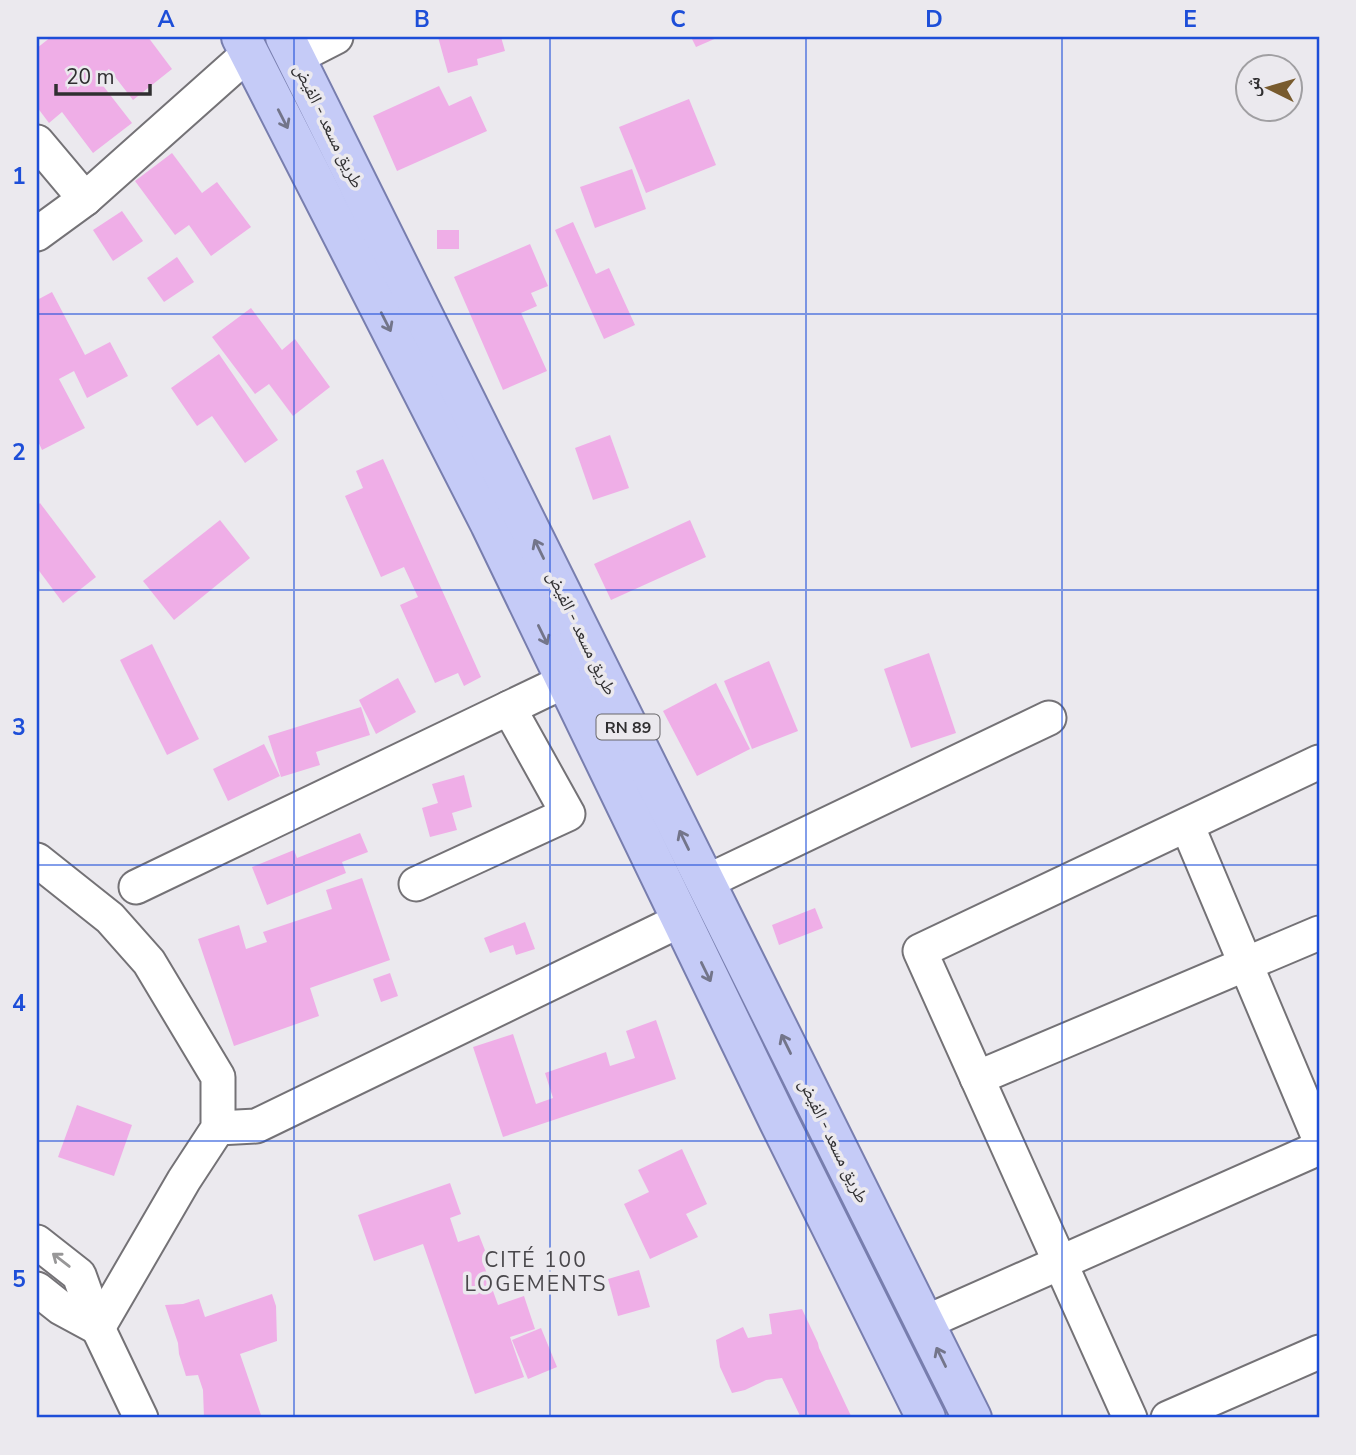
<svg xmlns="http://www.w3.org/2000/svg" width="1356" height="1455" font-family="'Nunito Sans','Noto Naskh Arabic',sans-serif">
<rect width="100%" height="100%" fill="#ebe9ee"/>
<!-- building -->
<g fill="#efaee7">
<path d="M51 37H148L172 69 133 100 109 69 97 78 132 123 93 153 62 112 49 123 37 107V61L39 59 37 56V48Z"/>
<path d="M438 37H501L505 51 477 59 478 65 448 73Z"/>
<path d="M691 37H719L696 47Z"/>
<path d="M439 86 449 106 471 96 487 131 397 171 373 116Z"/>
<path d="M689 99 716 165 646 193 619 127Z"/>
<path d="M172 153 202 193 217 182 251 227 211 256 189 225 175 235 135 181Z"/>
<path d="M632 169 646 209 595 228 580 187Z"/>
<path d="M122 211 143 241 113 261 93 230Z"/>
<path d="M573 222 596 274 609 268 635 325 604 339 555 230Z"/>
<rect x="437" y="230" width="22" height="19"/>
<path d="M530 244 548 286 531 293 537 306 521 313 547 371 503 390 454 277Z"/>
<path d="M177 257 194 282 164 302 147 278Z"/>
<path d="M52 292 85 355 110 342 128 376 87 398 74 371 59 379 85 428 42 450 37 439V300Z"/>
<path d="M251 308 282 350 295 339 330 387 293 416 269 384 255 394 212 337Z"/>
<path d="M219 354 278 440 245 463 212 416 197 426 171 388Z"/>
<path d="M610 435 629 488 593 500 575 448Z"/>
<path d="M383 459 481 677 464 686 458 673 435 683 400 605 418 597 404 567 381 577 345 496 363 488 356 471Z"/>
<path d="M40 503 96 577 63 603 37 568V506Z"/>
<path d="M220 520 250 558 174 620 143 581Z"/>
<path d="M690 520 706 557 611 600 594 564Z"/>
<path d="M152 644 199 739 167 755 120 660Z"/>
<path d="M929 653 956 733 911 748 884 669Z"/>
<path d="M769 661 798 731 752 749 724 681Z"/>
<path d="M398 678 416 712 376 734 359 700Z"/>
<path d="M716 683 750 749 697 776 663 711Z"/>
<path d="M361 707 370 735 316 752 320 765 281 777 268 736Z"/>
<path d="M264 744 280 776 228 801 213 769Z"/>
<path d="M464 775 472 807 452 813 457 830 430 837 422 808 438 803 432 784Z"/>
<path d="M360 833 368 852 342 862 346 873 267 905 252 867 294 850 297 858Z"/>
<path d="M362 878 390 960 310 988 319 1016 234 1046 198 939 239 925 246 949 267 942 263 932 332 909 326 890Z"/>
<path d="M815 908 823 928 779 945 772 925Z"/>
<path d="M525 922 535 949 516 955 513 945 490 953 484 938Z"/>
<path d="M390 973 398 996 381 1002 373 979Z"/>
<path d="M656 1020 676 1079 503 1137 473 1047 513 1034 536 1104 553 1098 545 1073 606 1052 610 1066 635 1058 626 1031Z"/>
<path d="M77 1105 132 1125 114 1176 58 1157Z"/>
<path d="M682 1149 707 1204 686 1214 698 1237 650 1259 624 1204 649 1192 638 1170Z"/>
<path d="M450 1183 461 1214 450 1218 458 1242 479 1235 488 1258 482 1260 498 1305 524 1296 535 1329 510 1337 524 1377 475 1394 423 1244 374 1261 358 1215Z"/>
<path d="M639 1270 650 1307 618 1316 608 1279Z"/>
<path d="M272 1294 276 1306 277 1341 240 1354 262 1418H204L203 1390 198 1375 186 1376 179 1354 178 1343 165 1305 183 1304 199 1299 205 1317Z"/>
<path d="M802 1309 818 1343 819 1348 852 1418H801L782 1378 766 1380 745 1390 732 1393 720 1367 716 1340 743 1327 748 1338 772 1334 769 1314Z"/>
<path d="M541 1328 557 1367 528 1379 512 1340Z"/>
</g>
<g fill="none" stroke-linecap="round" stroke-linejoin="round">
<!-- street casing -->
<g stroke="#747276" stroke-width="37">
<g id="street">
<path d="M295 58 336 37"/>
<path d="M37 142 85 199"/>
<path d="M37 234 85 199 249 53"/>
<path d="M1187 825 1319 1138"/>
<path d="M37 860 110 918 149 962 218 1077V1128L184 1180 98 1328"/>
<path d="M706 882 1049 718"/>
<path d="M416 884 568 814 509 708"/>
<path d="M136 887 565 681"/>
<path d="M977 1078 1319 933"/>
<path d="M218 1128 256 1126 681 920"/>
<path d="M37 1242 79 1275 98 1328 141 1418"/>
<path d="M37 1289 61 1308 98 1328"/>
<path d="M924 1323 1319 1148"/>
<path d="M1130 1418 920 951 1319 762"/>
<path d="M1168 1418 1319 1352"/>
</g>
</g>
<!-- primary casing -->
<g stroke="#787eae" stroke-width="42">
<g id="primary">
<path d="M241 37 490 524 779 1122 926 1418"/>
<path d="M285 37 972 1418"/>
</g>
</g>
<!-- street -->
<use href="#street" stroke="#fff" stroke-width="33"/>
<!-- primary -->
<use href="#primary" stroke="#c5cbf7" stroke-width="38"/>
</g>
<!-- one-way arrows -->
<defs><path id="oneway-shaft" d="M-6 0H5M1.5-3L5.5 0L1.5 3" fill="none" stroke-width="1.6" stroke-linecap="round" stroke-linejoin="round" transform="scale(1.75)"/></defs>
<g stroke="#73758a">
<use href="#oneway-shaft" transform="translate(283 119) rotate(63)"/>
<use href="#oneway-shaft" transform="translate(386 322) rotate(63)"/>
<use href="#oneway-shaft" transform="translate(539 549) rotate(-116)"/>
<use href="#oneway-shaft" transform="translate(543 635) rotate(64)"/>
<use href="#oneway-shaft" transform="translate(684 840) rotate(-116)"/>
<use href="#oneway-shaft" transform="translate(706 972) rotate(64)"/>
<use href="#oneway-shaft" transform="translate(786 1044) rotate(-116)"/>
<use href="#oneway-shaft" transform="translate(941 1357) rotate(-116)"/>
</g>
<use stroke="#989798" href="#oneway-shaft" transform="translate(61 1260) rotate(-142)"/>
<!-- grid -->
<path fill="none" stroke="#1d4ed8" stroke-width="2" stroke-opacity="0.55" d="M294 37V1418M550 37V1418M806 37V1418M1062 37V1418M37 314H1319M37 590H1319M37 865H1319M37 1141H1319"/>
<g text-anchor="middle" stroke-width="7" stroke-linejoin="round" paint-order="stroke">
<!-- shield labels -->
<rect fill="#ebe9ee" stroke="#68676a" stroke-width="2" x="596.5" y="714.5" width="63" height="25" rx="5"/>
<g font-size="16" font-weight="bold" fill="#302f31">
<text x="628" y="733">RN 89</text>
</g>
<!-- street labels -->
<g font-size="18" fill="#302f31" stroke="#ebe9ee">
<text transform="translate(329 126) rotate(64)" y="6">طريق مسعد - الفيض</text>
<text transform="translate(582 633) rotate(64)" y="6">طريق مسعد - الفيض</text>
<text transform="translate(834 1141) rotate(64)" y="6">طريق مسعد - الفيض</text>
</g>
<!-- quarter labels -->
<g font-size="21" letter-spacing="2" fill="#49474b" stroke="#ebe9ee">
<text x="536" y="1267">CITÉ 100<tspan x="536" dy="24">LOGEMENTS</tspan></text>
</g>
</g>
<!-- border -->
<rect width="1356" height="1455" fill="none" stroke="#ebe9ee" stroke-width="77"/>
<!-- north arrow -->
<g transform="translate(1269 88) rotate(275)"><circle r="33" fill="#ebe9ee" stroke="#a09fa2" stroke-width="2"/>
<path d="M0-5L12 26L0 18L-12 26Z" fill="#785b2e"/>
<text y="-10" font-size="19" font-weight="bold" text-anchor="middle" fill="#302f31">ش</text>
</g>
<!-- scale -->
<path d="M56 84v10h94v-10" fill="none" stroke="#302f31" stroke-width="3.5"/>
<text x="66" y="84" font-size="21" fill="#302f31" stroke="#ebe9ee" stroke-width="5" paint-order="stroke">20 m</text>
<rect x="38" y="38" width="1280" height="1378" fill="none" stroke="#1d4ed8" stroke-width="2.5"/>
<g font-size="23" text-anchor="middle" font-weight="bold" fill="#1d4ed8">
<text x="166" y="27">A</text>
<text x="422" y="27">B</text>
<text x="678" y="27">C</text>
<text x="934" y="27">D</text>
<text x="1190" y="27">E</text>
<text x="19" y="184">1</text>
<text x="19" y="460">2</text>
<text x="19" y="735">3</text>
<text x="19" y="1011">4</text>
<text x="19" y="1287">5</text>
</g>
</svg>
